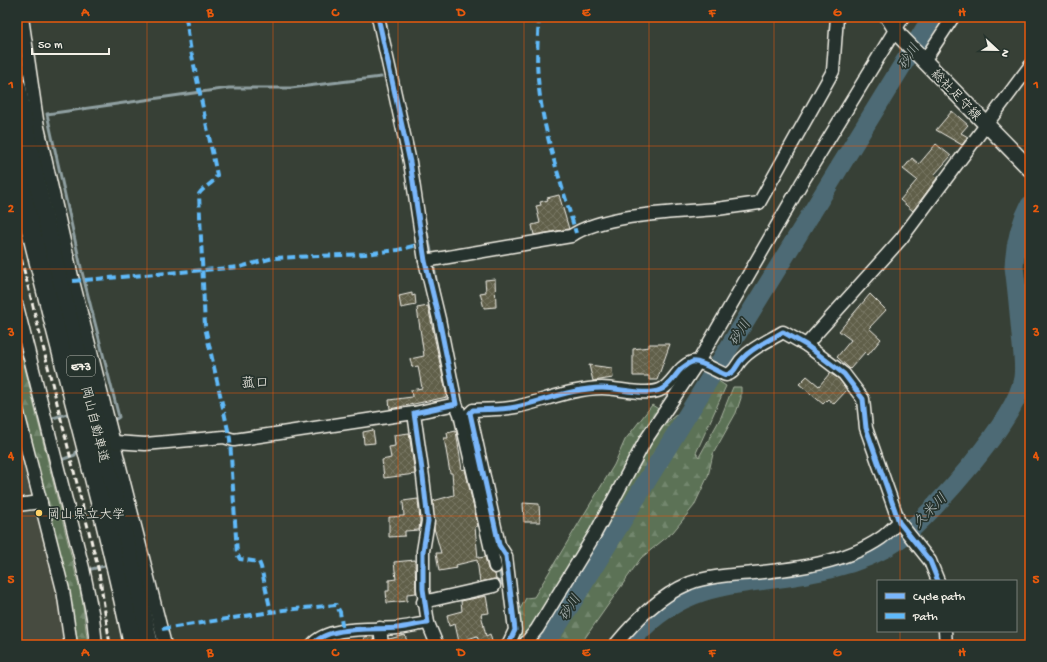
<svg xmlns="http://www.w3.org/2000/svg" width="1047" height="662" font-family="'Gochi Hand','Klee One',sans-serif">
<defs>
<pattern id="forest-firs" width="22" height="20" patternUnits="userSpaceOnUse"><rect width="22" height="20" fill="#5b7256"/><path d="M5 1l3.5 6h-7zM16 11l3.5 6h-7z" fill="#73876e"/></pattern>
<pattern id="building-cross-hatch" width="8" height="8" patternUnits="userSpaceOnUse"><rect width="8" height="8" fill="#605e4a"/><path d="M0 0l8 8M0 8l8-8" fill="none" stroke="#777664"/></pattern>
</defs>
<rect width="100%" height="100%" fill="#374036"/>
<filter id="ink" filterUnits="userSpaceOnUse"><feTurbulence type="fractalNoise" baseFrequency=".025" numOctaves="2"/><feDisplacementMap in="SourceGraphic" scale="8" xChannelSelector="R" yChannelSelector="G"/><feConvolveMatrix kernelMatrix="1 2 1 2 8 2 1 2 1" color-interpolation-filters="sRGB"/></filter>
<g filter="url(#ink)">
<!-- built -->
<path fill="#474c3f" d="M17 332 83 598 89 645H17Z"/>
<!-- forest -->
<g fill="url(#forest-firs)" stroke="#a8b29f">
<path d="M17 336 82 599 88 645H74L65 586 17 396Z"/>
<path d="M717 380 726 386 696 453 699 457 721 417 733 387H741V398L736 413 713 454 708 476 694 506 673 532 641 558 580 645H530L599 534 648 448 664 425Z"/>
<path d="M652 405 660 410 591 532 532 629 520 645H511L518 628 519 611 526 598 534 597 614 465 625 440Z"/>
</g>
<g fill="none" stroke-linecap="round" stroke-linejoin="round">
<!-- stream -->
<g stroke="#90a0a2" stroke-width="3">
<path d="M425 223 432 256"/>
<path d="M433 262 439 296"/>
<path d="M49 419 71 413"/>
<path d="M116 419 119 417 82 272 47 114 229 88H291L381 77"/>
<path d="M58 461 75 455 79 445"/>
<path d="M499 567 502 584"/>
<path d="M87 570 109 565"/>
<path d="M85 609 89 631"/>
</g>
<!-- river -->
<g stroke="#4e6a74" stroke-width="19">
<path d="M543 645 560 622 932 17"/>
<path d="M628 645C688 570 752 590 833 568 854 563 884 552 901 538 934 512 1017 419 1023 378 1025 363 1022 349 1021 335 1019 312 1017 289 1014 267 1015 245 1020 224 1030 205"/>
</g>
</g>
<!-- building -->
<g fill="url(#building-cross-hatch)" stroke="#f4f1e8">
<path d="M952 111 968 125 961 133 968 137 962 145 936 130Z"/>
<path d="M936 144 951 156 934 175 937 178 913 211 900 200 917 180 903 169 912 158 919 164Z"/>
<path d="M559 195 569 229 534 235 532 225 540 223 536 206 541 205 540 202 548 200 547 198Z"/>
<path d="M495 279 496 307 484 308 480 293 486 292 485 280Z"/>
<path d="M412 293V296L415 295 416 305 401 308 399 296Z"/>
<path d="M870 294 886 310 869 328 881 339 868 355 865 352 850 369 837 357 851 340 839 331Z"/>
<path d="M428 306 447 397 390 409 389 400 412 397 411 390 422 388 418 366 412 367 410 359 424 356 417 308Z"/>
<path d="M649 344H670L657 380H649V376H633V349L649 347Z"/>
<path d="M589 365 612 368 613 378 593 381Z"/>
<path d="M830 373 839 379 847 390 834 404 828 399 823 404 799 384 807 376 819 386Z"/>
<path d="M373 430 375 443 364 444 363 432Z"/>
<path d="M456 431 462 470 465 469 478 526 475 527 478 558 485 557 488 569 490 572 495 574 496 579 480 582 477 560 456 565 457 568 439 571 436 553H441L434 528 433 501 454 495 452 473H450L444 438H448L447 433Z"/>
<path d="M409 433 415 474 384 478 382 460 391 458 389 447 395 446 394 435Z"/>
<path d="M418 499 420 521 419 530 405 531V536L389 537V517L404 516 403 501Z"/>
<path d="M523 503 539 504 540 522H524Z"/>
<path d="M415 560 416 593 407 594V601L387 603 386 591H389V580L396 579 394 562Z"/>
<path d="M486 596 489 613 481 614 486 636 490 634 493 645H480L477 636 459 642 455 624 449 626 447 615 462 611 461 601Z"/>
<path d="M405 635 408 645H389V639Z"/>
<path d="M373 636 374 645H365L364 637Z"/>
</g>
<g fill="none" stroke-linecap="round" stroke-linejoin="round">
<!-- minor casing -->
<g stroke="#f4f1e8" stroke-width="15">
<g id="minor">
<path d="M22 17 38 127 73 281 165 645"/>
<path d="M924 61 953 17"/>
<path d="M425 261 571 236C602 214 678 212 717 209 731 207 745 205 759 203L833 71 837 17"/>
<path d="M17 306 83 568 93 617 96 645"/>
<path d="M806 345 901 239 1030 66"/>
<path d="M456 404 460 414 495 567"/>
<path d="M17 409 63 590 71 645"/>
<path d="M115 442 145 444 224 437 234 440 414 413"/>
<path d="M17 505 41 502"/>
<path d="M423 602 494 586"/>
<path d="M428 623 437 645"/>
<path d="M380 628 382 645"/>
<path d="M945 631 946 645"/>
<path d="M312 645C328 625 374 630 397 628 407 627 418 624 428 623L423 589V551L428 521 423 477 414 413 456 404 439 319 425 261 410 162 378 17"/>
<path d="M508 645 515 630 506 556 499 545 470 413 473 410C487 409 502 410 516 407 543 401 574 388 602 388 618 388 646 396 660 390 673 385 677 367 692 362 699 360 718 372 726 375 736 373 736 364 743 358 753 347 770 340 783 332L806 345 844 374 863 399 866 428 899 522 930 561 938 581"/>
<path d="M524 645 537 629 595 534 645 441 698 362 801 184 903 17"/>
<path d="M615 645C636 620 659 596 690 583 709 576 732 575 753 573 795 569 845 563 881 538 887 534 893 527 899 522"/>
</g>
</g>
<!-- major casing -->
<g stroke="#f4f1e8" stroke-width="18">
<path id="major" d="M888 17 900 36 1030 169"/>
</g>
<!-- highway casing -->
<g stroke="#f4f1e8" stroke-width="21">
<g id="highway">
<path d="M17 87C50 275 110 458 149 645"/>
<path d="M17 170C52 329 100 485 133 645"/>
</g>
</g>
<!-- minor -->
<use href="#minor" stroke="#26332d" stroke-width="12"/>
<!-- major -->
<use href="#major" stroke="#26332d" stroke-width="15"/>
<!-- highway -->
<use href="#highway" stroke="#26332d" stroke-width="18"/>
<!-- rail -->
<path stroke="#f4f1e8" stroke-width="3" stroke-dasharray="6 3" stroke-linecap="butt" d="M17 242 99 572 110 645"/>
<!-- quiet -->
<g stroke="#60bafa" stroke-width="4" stroke-dasharray="8 4" stroke-linecap="butt">
<path d="M186 17 190 46 217 175C214 184 204 186 199 194L205 327 230 439 237 554 240 559 259 562 261 567 271 612"/>
<path d="M539 17C538 37 536 58 538 78 542 131 561 182 576 233"/>
<path d="M73 281 240 267 273 258 365 254 398 250 421 244"/>
<path d="M162 629 284 610 336 605 340 612 343 632"/>
</g>
<!-- cycleway casing -->
<g stroke="#26332d" stroke-width="8">
<g id="cycleway">
<path d="M312 645C328 625 374 630 397 628 407 627 418 624 428 623L423 589V551L428 521 423 477 414 413 456 404 439 319 425 261 410 162 378 17"/>
<path d="M508 645 515 630 506 556 499 545 470 413 473 410C487 409 502 410 516 407 543 401 574 388 602 388 618 388 646 396 660 390 673 385 677 367 692 362 699 360 718 372 726 375 736 373 736 364 743 358 753 347 770 340 783 332L806 345 844 374 863 399 866 428 899 522 930 561 938 581"/>
</g>
</g>
<!-- cycleway -->
<use href="#cycleway" stroke="#7ab7fb" stroke-width="5"/>
</g>
</g>
<!-- grid -->
<path fill="none" stroke="#e8590c" stroke-width="1" stroke-opacity="0.55" d="M147 17V645M273 17V645M398 17V645M524 17V645M649 17V645M774 17V645M900 17V581M17 146H1030M17 269H1030M17 393H1030M17 516H1030M900 631V645"/>
<!-- markers -->
<circle fill="#ffd166" stroke="#26332d" stroke-width="1.5" cx="39" cy="513" r="4"/>
<g text-anchor="middle" stroke-width="3.5" stroke-linejoin="round" paint-order="stroke">
<!-- shield labels -->
<rect fill="#26332d" stroke="#b6b8b0" stroke-width="1" x="67" y="356" width="28" height="20" rx="3"/>
<g font-size="12" font-weight="bold" fill="#f4f1e8">
<text x="81" y="370">E73</text>
</g>
<!-- street labels -->
<g font-size="13" fill="#f4f1e8" stroke="#26332d">
<text transform="translate(957 94) rotate(46)" y="5">総社足守線</text>
<text transform="translate(96 424) rotate(76)" y="5">岡山自動車道</text>
</g>
<!-- poi labels -->
<g font-size="13" fill="#f4f1e8" stroke="#26332d" text-anchor="start">
<text x="47" y="518">岡山県立大学</text>
</g>
<!-- water labels -->
<g font-size="14" font-style="italic" fill="#b2bbba" stroke="#26332d">
<text transform="translate(908 56) rotate(-58)" y="5">砂川</text>
<text transform="translate(739 332) rotate(-58)" y="5">砂川</text>
<text transform="translate(929 510) rotate(-46)" y="5">久米川</text>
<text transform="translate(569 607) rotate(-58)" y="5">砂川</text>
</g>
<!-- neighbourhood labels -->
<g font-size="14" fill="#f4f1e8" stroke="#26332d">
<text x="255" y="387">菰口</text>
</g>
</g>
<!-- margin -->
<rect width="1047" height="662" fill="none" stroke="#26332d" stroke-width="44"/>
<!-- legend -->
<rect x="877" y="580" width="140" height="52" fill="#26332d" stroke="#787f78"/>
<rect x="885" y="593" width="20" height="6" fill="#7ab7fb" stroke="#787f78"/>
<text x="913" y="600" font-size="12" fill="#f4f1e8">Cycle path</text>
<rect x="885" y="613" width="20" height="6" fill="#60bafa" stroke="#787f78"/>
<text x="913" y="620" font-size="12" fill="#f4f1e8">Path</text>
<!-- north arrow -->
<g transform="translate(997 50) rotate(112)" stroke="#26332d" stroke-width="3" paint-order="stroke">
<path d="M0-3L7 15L0 10L-7 15Z" fill="#f4f1e8"/>
<text y="-6" font-size="11" font-weight="bold" text-anchor="middle" fill="#f4f1e8">N</text>
</g>
<!-- scale -->
<path d="M32 48v6h77v-6" fill="none" stroke="#f4f1e8" stroke-width="2"/>
<text x="38" y="48" font-size="12" fill="#f4f1e8" stroke="#26332d" stroke-width="3" paint-order="stroke">50 m</text>
<rect x="22" y="22" width="1003" height="618" fill="none" stroke="#e8590c" stroke-width="1.5"/>
<g font-size="13" text-anchor="middle" font-weight="bold" fill="#e8590c">
<text x="85" y="16">A</text>
<text x="210" y="16">B</text>
<text x="335" y="16">C</text>
<text x="461" y="16">D</text>
<text x="586" y="16">E</text>
<text x="712" y="16">F</text>
<text x="837" y="16">G</text>
<text x="962" y="16">H</text>
<text x="11" y="88">1</text>
<text x="1036" y="88">1</text>
<text x="11" y="212">2</text>
<text x="1036" y="212">2</text>
<text x="11" y="336">3</text>
<text x="1036" y="336">3</text>
<text x="11" y="459">4</text>
<text x="1036" y="459">4</text>
<text x="11" y="583">5</text>
<text x="1036" y="583">5</text>
<text x="85" y="656">A</text>
<text x="210" y="656">B</text>
<text x="335" y="656">C</text>
<text x="461" y="656">D</text>
<text x="586" y="656">E</text>
<text x="712" y="656">F</text>
<text x="837" y="656">G</text>
<text x="962" y="656">H</text>
</g>
</svg>
